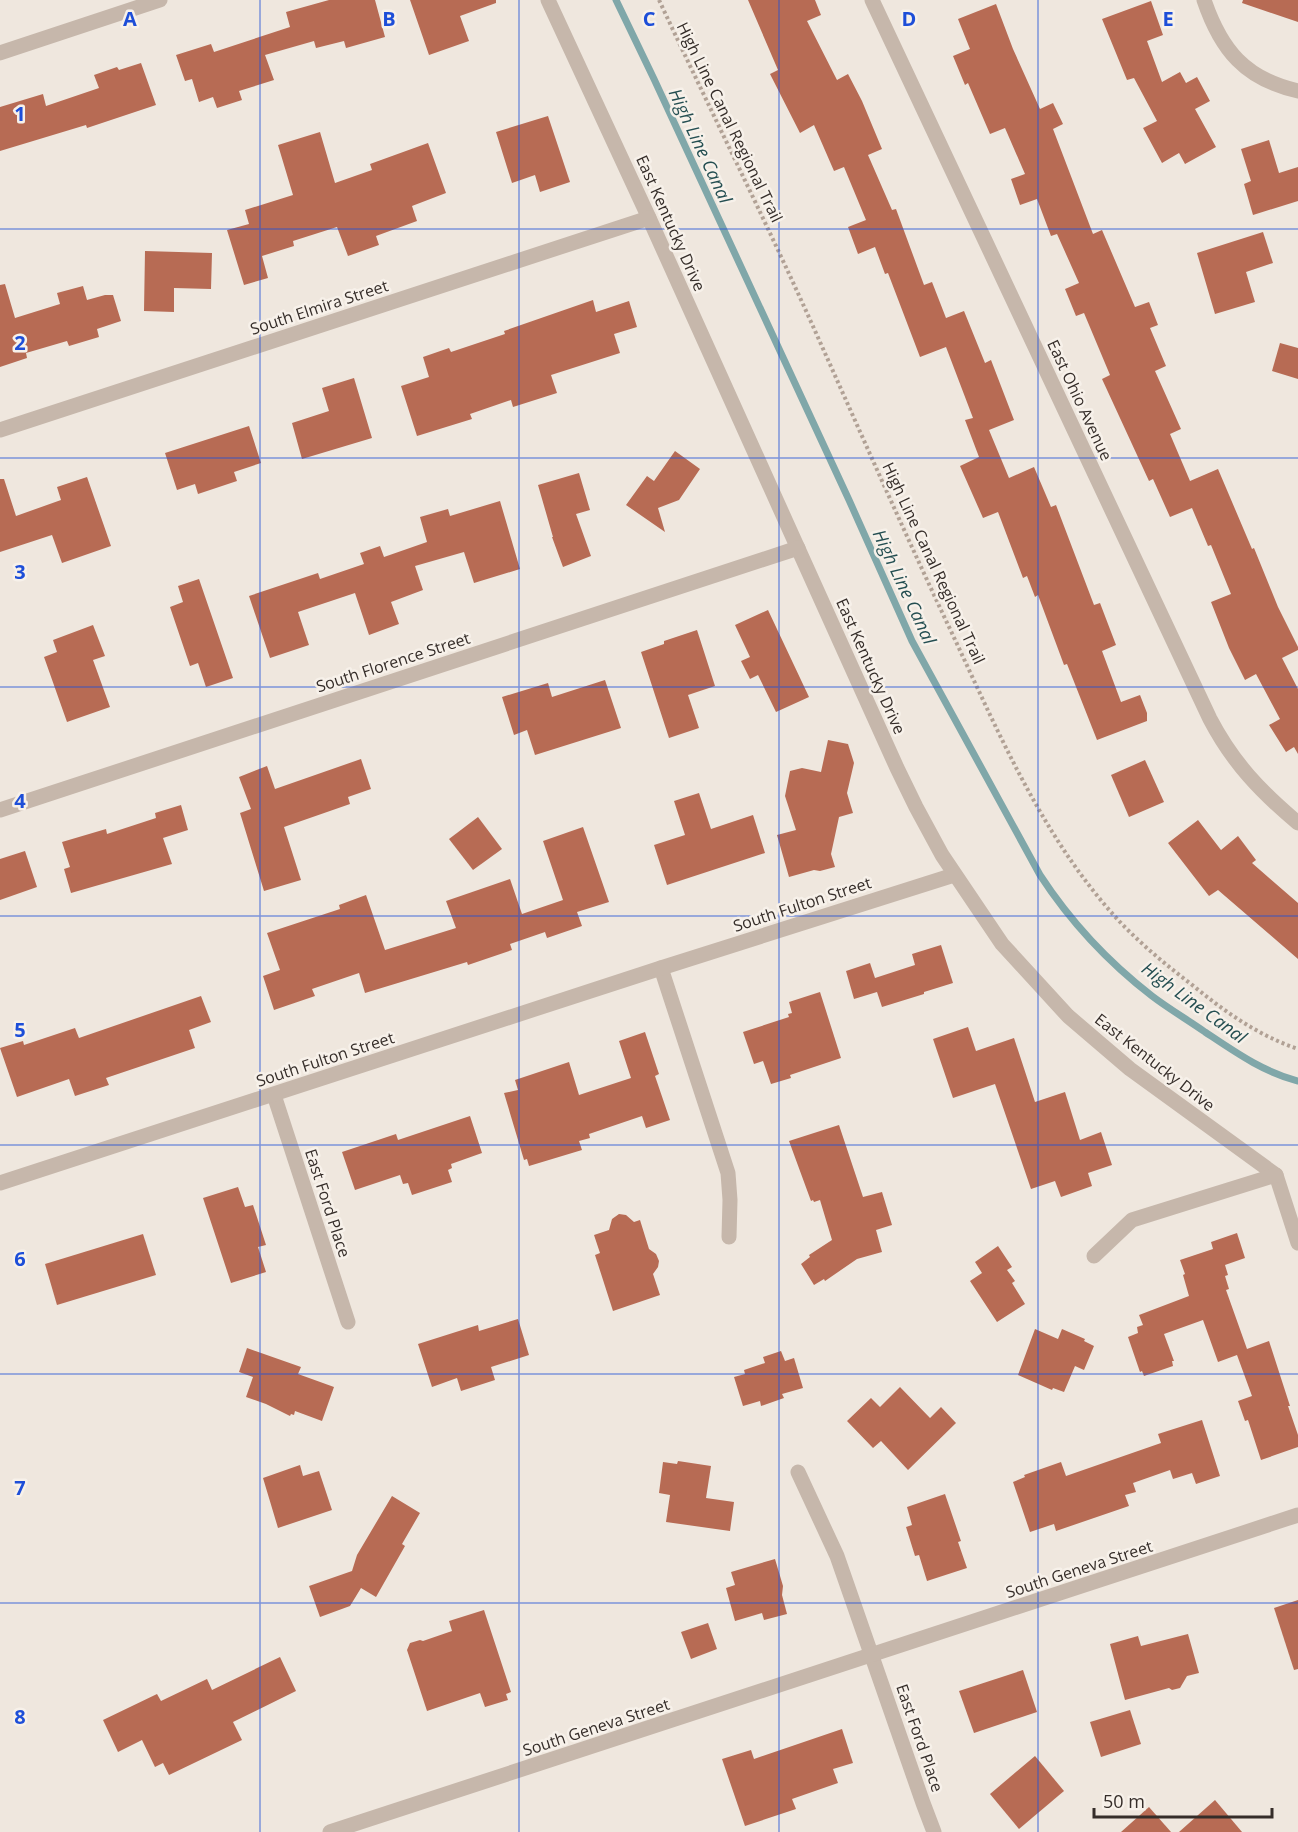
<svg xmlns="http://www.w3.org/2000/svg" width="1298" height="1832" font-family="'Open Sans',sans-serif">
<rect width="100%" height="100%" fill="#efe7de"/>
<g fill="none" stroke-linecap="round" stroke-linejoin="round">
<!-- stream -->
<path stroke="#80a7a9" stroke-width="7" d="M616 0 654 79 849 500 912 641 1040 875C1070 921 1108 962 1152 996 1169 1009 1188 1020 1205 1032 1235 1052 1263 1072 1298 1081"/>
</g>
<!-- building -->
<g fill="#b76b54">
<path d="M329 0H375L385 37 346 48 344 41 316 48 314 41 265 55 274 80 239 91 242 100 217 108 213 97 199 102 192 79 185 81 176 55 211 44 214 52 290 27 286 12Z"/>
<path d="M410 0H496V3L460 16 469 41 429 55Z"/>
<path d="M748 0H815L821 15 807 21 837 80 848 74 862 101 882 149 868 155 892 210 896 209 924 285 932 282 946 318 964 311 985 363 991 360 1014 420 989 430 1009 478 1034 467 1051 507 1056 505 1094 605 1100 603 1116 645 1102 651 1121 702 1140 695 1147 713V721L1097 740 1067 664 1064 665 1038 595 1035 597 1027 576 1023 578 998 512 983 518 960 466 979 457 965 420 973 418 946 347 920 357 888 273 885 274 875 247 858 254 848 227 866 220 844 167 834 171 814 125 800 133 770 74 778 70Z"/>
<path d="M1243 0H1298V22L1242 3Z"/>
<path d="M1151 1 1163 35 1147 41 1162 82 1180 72 1186 83 1197 77 1210 101 1195 109 1216 147 1185 164 1179 153 1162 163 1143 128 1157 121 1134 78 1127 80 1102 19Z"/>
<path d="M996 4 1013 49 1040 109 1053 103 1063 124 1053 129 1093 234 1102 230 1135 307 1149 302 1158 325 1150 328 1166 366 1155 371 1181 429 1170 434 1190 481 1218 469 1252 549 1254 548 1278 607 1298 647V650L1282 658 1298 689V754L1294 747 1286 752 1269 725 1280 719 1256 674 1245 680 1229 648 1211 602 1231 594 1211 545 1208 546 1192 508 1170 517 1153 479 1149 481 1102 379 1110 375 1084 313 1076 316 1065 289 1079 283 1057 234 1051 236 1037 199 1020 205 1011 179 1025 174 1005 128 990 134 968 83 965 85 953 56 970 49 958 19Z"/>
<path d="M141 63 156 105 87 128 86 125 0 151V107L43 94 46 106 99 88 94 75 117 67 119 70Z"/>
<path d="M548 116 570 182 540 192 535 175 512 183 496 132Z"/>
<path d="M320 132 335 183 372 170 370 164 428 143 446 193 412 206 417 221 376 236 379 245 348 256 337 227 293 241 294 246 262 256 268 278 244 285 227 230 249 224 245 210 293 195 278 145Z"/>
<path d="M1269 140 1279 173 1298 167V201L1253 215 1244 184 1251 181 1241 149Z"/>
<path d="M1263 232 1273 263 1246 272 1255 302 1215 314 1197 253Z"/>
<path d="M145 251 212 253 211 289 174 288V312L144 311Z"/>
<path d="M5 284 15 318 60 304 57 293 83 286 87 300 105 295H113L121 321 97 329 99 337 69 346 67 341 26 353 27 358 0 367V285Z"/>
<path d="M593 300 596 312 629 301 637 327 614 334 620 353 551 375 557 393 513 407 511 400 470 414 472 419 417 436 401 386 429 377 423 357 449 348 451 352 505 334 504 331Z"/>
<path d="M1280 343 1298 348V379L1272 371Z"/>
<path d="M354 378 372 438 302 459 292 423 329 411 322 388Z"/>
<path d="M249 426 261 463 234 472 237 481 198 494 195 484 177 490 165 453Z"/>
<path d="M675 451 700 469 679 500 658 508 665 532 626 505 647 476 654 481Z"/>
<path d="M579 473 590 510 576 514 591 556 563 567 552 537H553L538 485Z"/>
<path d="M87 477 111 546 62 563 52 535 0 552V479H4L16 516 61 500 57 487Z"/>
<path d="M500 501 520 569 474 583 464 552 415 566 423 590 391 602 399 624 369 635 355 593 298 612 309 645 270 658 249 596 318 573 320 579 364 564 360 553 380 546 384 557 427 542 420 517 448 509 450 516Z"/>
<path d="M199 579 233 678 206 687 198 663 190 666 170 607 183 602 178 586Z"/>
<path d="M768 610 809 697 776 712 758 675 750 679 741 661 750 657 735 625Z"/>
<path d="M93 625 105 656 93 660 110 707 67 722 44 657 57 652 53 640Z"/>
<path d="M697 630 715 686 688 695 699 728 669 738 641 652 664 644V641Z"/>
<path d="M605 680 621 728 535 755 527 730 514 735 502 697 548 683 552 697Z"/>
<path d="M828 740 848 744 854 763 847 793 853 813 839 817 831 854 835 867 820 871 814 870 789 877 777 835 796 830 785 796 790 771 802 768 821 772Z"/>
<path d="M361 759 371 789 348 797 350 804 284 827 301 880 264 891 240 813 251 809 239 777 267 766 275 789Z"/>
<path d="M1145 760 1164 802 1129 817 1111 775Z"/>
<path d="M699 793 711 829 753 815 765 853 667 885 654 845 685 835 674 801Z"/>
<path d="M181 805 188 830 163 838 172 864 71 893 64 869 70 867 62 842 106 829 107 834 156 818 155 813Z"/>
<path d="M478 817 502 849 473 870 449 839Z"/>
<path d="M1198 820 1221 850 1238 836 1256 860 1252 863 1298 903V959L1218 890 1209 896 1168 843Z"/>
<path d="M583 827 609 902 577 912 582 926 547 938 545 932 510 944 512 950 468 965 467 962 365 993 359 973 312 989 315 996 274 1010 263 976 280 970 267 933 340 909 339 905 366 895 385 950 456 928 446 901 510 879 522 914 563 900 543 841Z"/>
<path d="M25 851 37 887 0 900V859Z"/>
<path d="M941 945 953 983 924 992V994L882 1007 877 992 854 999 846 971 870 963 875 978 915 965 912 954Z"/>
<path d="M820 992 841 1058 790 1075 791 1078 771 1084 763 1061 754 1064 743 1032 789 1017 788 1014 792 1013 789 1002Z"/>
<path d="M201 996 211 1022 189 1030 195 1048 106 1078 109 1085 75 1096 69 1079 17 1097 0 1048 23 1041 24 1045 75 1028 79 1038Z"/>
<path d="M968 1027 976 1051 1014 1038 1035 1102 1065 1092 1080 1140 1101 1132 1112 1165 1088 1173 1092 1186 1061 1197 1055 1181 1031 1189 995 1084 953 1098 933 1039Z"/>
<path d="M645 1032 659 1074 655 1076 670 1120 646 1128 642 1116 589 1134 590 1138 579 1141 582 1150 529 1166 527 1159 524 1160 504 1093 518 1090 515 1080 569 1062 579 1095 631 1078 619 1041Z"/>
<path d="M470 1116 482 1153 451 1164 452 1168 448 1170 452 1182 412 1195 408 1183 403 1184 400 1175 355 1190 342 1152 396 1134 398 1140Z"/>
<path d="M839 1125 863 1197 882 1192 892 1225 876 1230 882 1252 857 1259 825 1281 824 1279 814 1285 801 1264 810 1257 809 1255 832 1240 820 1200 814 1202 813 1200 811 1201 789 1141Z"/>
<path d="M238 1187 245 1207 253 1205 266 1245 258 1247 266 1272 231 1283 203 1198Z"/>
<path d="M619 1214 626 1215 634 1222 640 1220 649 1249 656 1254 659 1261 658 1267 653 1274 660 1295 613 1311 595 1255 600 1253 594 1235 609 1230 612 1219Z"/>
<path d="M1237 1233 1245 1258 1225 1265 1228 1275 1225 1276 1229 1289 1226 1290 1247 1349 1269 1341 1290 1406H1288L1298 1435V1447L1261 1460 1248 1420 1245 1421 1238 1401 1252 1396 1237 1355 1218 1362 1203 1320 1164 1334 1174 1361H1172L1173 1366 1144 1376 1142 1371 1140 1372 1128 1337 1138 1333 1137 1327 1143 1325 1139 1315 1189 1296 1183 1275 1185 1274 1180 1260 1213 1249 1211 1242Z"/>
<path d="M143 1234 156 1275 57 1305 45 1264Z"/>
<path d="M998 1246 1012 1267 1007 1270 1015 1281 1012 1283 1025 1304 997 1322 970 1281 982 1273 975 1262Z"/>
<path d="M518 1319 529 1355 491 1367 495 1380 461 1391 457 1378 432 1387 418 1344 478 1325 479 1331Z"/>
<path d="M1035 1329 1058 1339 1062 1329 1085 1339 1084 1341 1094 1346 1084 1370 1075 1366 1064 1392 1053 1388 1052 1390 1018 1375Z"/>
<path d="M247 1348 301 1367 298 1374 334 1387 322 1421 295 1411 294 1415 291 1414 290 1416 266 1404 246 1397 253 1377 239 1372Z"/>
<path d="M781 1351 785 1361 794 1358 803 1388 782 1394 784 1398 761 1406 760 1401 743 1406 734 1377 745 1374 744 1370 765 1363 763 1357Z"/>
<path d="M900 1387 930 1418 941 1407 956 1423 908 1470 881 1441 873 1448 847 1421 871 1398 880 1407Z"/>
<path d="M1202 1420 1220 1476 1196 1484 1192 1473 1173 1479 1170 1470 1133 1483 1136 1492 1125 1495 1129 1506 1056 1531 1054 1524 1030 1532 1013 1482 1025 1477 1024 1475 1061 1462 1066 1476 1161 1443 1158 1434Z"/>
<path d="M678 1461 711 1466 706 1498 734 1502 730 1531 666 1522 670 1495 659 1493 663 1462 677 1464Z"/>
<path d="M300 1465 303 1476 319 1471 332 1510 278 1528 263 1478Z"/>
<path d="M945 1494 961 1541 958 1542 967 1568 927 1581 919 1555 915 1556 906 1527 912 1525 907 1507Z"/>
<path d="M392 1496 420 1513 402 1544 405 1546 376 1597 361 1588 350 1606 320 1617 309 1586 352 1571 357 1555Z"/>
<path d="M775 1559 783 1586 782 1595 787 1614 764 1620 762 1613 735 1621 726 1588 735 1585 731 1572Z"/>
<path d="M1298 1600V1669L1294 1670 1274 1608Z"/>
<path d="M484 1610 511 1692 506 1694 508 1700 485 1707 480 1693 427 1711 407 1650 410 1643 420 1640 423 1641 452 1631 449 1621Z"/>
<path d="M708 1623 717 1649 691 1659 681 1632Z"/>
<path d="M1188 1634 1199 1673 1187 1676 1180 1688 1172 1690 1169 1688 1125 1700 1110 1644 1138 1636 1141 1646Z"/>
<path d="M280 1657 296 1691 233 1722 242 1740 169 1775 163 1763 155 1767 142 1740 118 1752 103 1720 157 1694 161 1701 207 1679 212 1690Z"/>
<path d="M1023 1670 1037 1712 974 1733 959 1691Z"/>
<path d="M1130 1710 1141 1744 1101 1757 1090 1722Z"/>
<path d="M842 1729 853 1763 833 1769 838 1783 792 1799 796 1809 745 1826 722 1759 751 1750 754 1759Z"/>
<path d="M1035 1756 1064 1791 1019 1829 990 1794Z"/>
<path d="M1215 1800 1242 1832H1179Z"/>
<path d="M1149 1807 1171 1832H1121Z"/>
</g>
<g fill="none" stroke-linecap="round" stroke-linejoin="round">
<!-- path -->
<path stroke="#b1a195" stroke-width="4" stroke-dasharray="3 3" stroke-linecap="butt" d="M659 0C712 114 769 227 820 342 863 438 905 534 950 629 998 731 1042 838 1120 922 1142 945 1166 965 1191 984 1224 1011 1257 1035 1298 1049"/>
<!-- minor -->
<g stroke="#c6b7ab" stroke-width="15">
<path d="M548 0 649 218 897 768 916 807 942 855 1002 944 1068 1016 1130 1069 1276 1175 1298 1243"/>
<path d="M872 0 1210 719C1233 763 1261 792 1298 823"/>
<path d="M1204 0C1221 50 1245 79 1298 91"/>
<path d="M0 53 160 0"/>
<path d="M0 430 649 218"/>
<path d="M0 810 798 548"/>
<path d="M661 968 728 1173 730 1200 729 1237"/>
<path d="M274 1095 348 1322"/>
<path d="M0 1183 661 968 954 875"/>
<path d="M1094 1256 1132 1220 1276 1175"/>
<path d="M798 1472 837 1556 923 1803 934 1832"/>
<path d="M330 1832 1298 1515"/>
</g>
</g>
<!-- grid -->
<path fill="none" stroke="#1d4ed8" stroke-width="1.5" stroke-opacity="0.55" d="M260 0V1832M519 0V1832M779 0V1832M1038 0V1832M0 229H1298M0 458H1298M0 687H1298M0 916H1298M0 1145H1298M0 1374H1298M0 1603H1298"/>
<g text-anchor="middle" stroke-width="5" stroke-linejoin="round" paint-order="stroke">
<!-- street labels -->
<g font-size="16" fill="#352d29" stroke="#f7f1ea">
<text transform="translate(730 122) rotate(64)" y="6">High Line Canal Regional Trail</text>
<text transform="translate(671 223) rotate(66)" y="6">East Kentucky Drive</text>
<text transform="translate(319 307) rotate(-18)" y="6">South Elmira Street</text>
<text transform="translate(1080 400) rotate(65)" y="6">East Ohio Avenue</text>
<text transform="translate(934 563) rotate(65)" y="6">High Line Canal Regional Trail</text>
<text transform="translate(393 662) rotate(-18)" y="6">South Florence Street</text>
<text transform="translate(871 666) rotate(66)" y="6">East Kentucky Drive</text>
<text transform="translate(802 904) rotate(-18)" y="6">South Fulton Street</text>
<text transform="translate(325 1059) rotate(-18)" y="6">South Fulton Street</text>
<text transform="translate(1155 1062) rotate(38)" y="6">East Kentucky Drive</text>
<text transform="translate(328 1203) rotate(72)" y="6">East Ford Place</text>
<text transform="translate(1079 1569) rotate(-18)" y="6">South Geneva Street</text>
<text transform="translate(596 1727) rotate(-18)" y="6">South Geneva Street</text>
<text transform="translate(920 1738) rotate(71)" y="6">East Ford Place</text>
</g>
<!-- water labels -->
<g font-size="18" font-style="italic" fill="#244e51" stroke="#f7f1ea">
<text transform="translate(700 146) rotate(65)" y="6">High Line Canal</text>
<text transform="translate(904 587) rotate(65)" y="6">High Line Canal</text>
<text transform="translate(1194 1003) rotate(36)" y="6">High Line Canal</text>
</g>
</g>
<g font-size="20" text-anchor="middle" font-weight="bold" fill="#1d4ed8" stroke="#f7f1ea" stroke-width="5" stroke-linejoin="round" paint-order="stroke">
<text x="130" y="26">A</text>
<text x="389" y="26">B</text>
<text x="649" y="26">C</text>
<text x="909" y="26">D</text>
<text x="1168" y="26">E</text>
<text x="20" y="121">1</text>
<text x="20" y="350">2</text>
<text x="20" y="579">3</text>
<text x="20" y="808">4</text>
<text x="20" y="1037">5</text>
<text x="20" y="1266">6</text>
<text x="20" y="1495">7</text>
<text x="20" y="1724">8</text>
</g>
<!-- scale -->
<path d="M1094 1808v9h178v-9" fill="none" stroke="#352d29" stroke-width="3"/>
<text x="1103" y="1808" font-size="18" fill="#352d29" stroke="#f7f1ea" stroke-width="4.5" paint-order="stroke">50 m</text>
</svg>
